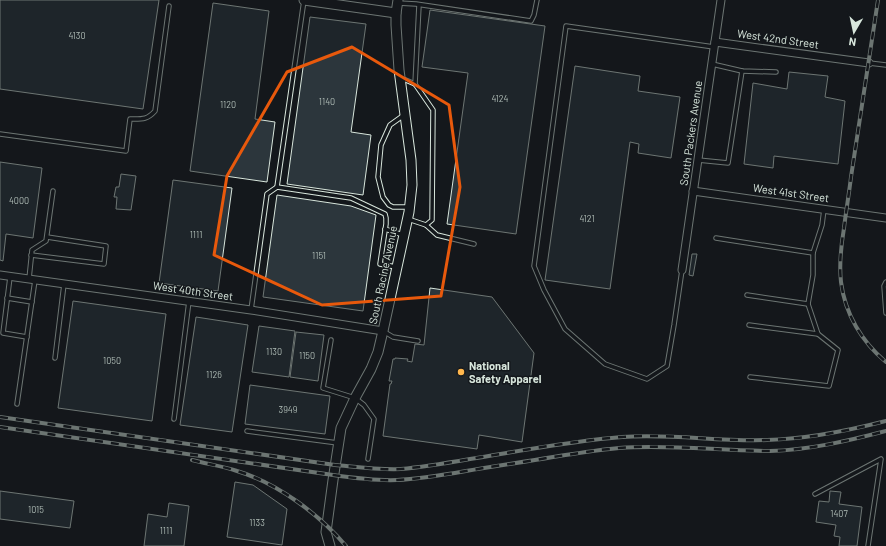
<svg xmlns="http://www.w3.org/2000/svg" width="886" height="546" font-family="Barlow,sans-serif">
<rect width="100%" height="100%" fill="#14181c"/>
<!-- building -->
<g fill="#2c363c" stroke="#d8e6dc">
<path d="M0 0H159L143 109 0 89Z"/>
<path d="M213 3 269 11 255 119 275 122 267 182 190 171Z"/>
<path d="M430 10 545 26 516 234 447 224 468 73 422 67Z"/>
<path d="M310 17 366 24 351 132 371 135 363 195 287 184Z"/>
<path d="M575 66 640 76 638 91 680 97 671 158 638 153 639 144 630 142 610 289 545 280Z"/>
<path d="M789 72 828 76 825 97 845 101 838 164 774 156 773 168 744 164 753 83 787 89Z"/>
<path d="M0 162 42 168 33 238 6 234 3 261 0 260Z"/>
<path d="M121 174 136 176 131 210 116 209 117 197H114L116 187H119Z"/>
<path d="M173 180 232 188 218 291 159 283Z"/>
<path d="M277 195 351 206 376 215 363 311 263 297Z"/>
<path d="M692 254H697L693 276 689 275Z"/>
<path d="M430 288 492 297 534 353 522 442 479 435 477 449 383 436 390 384H391L392 381H389L393 359H395V358L408 359 407 361 412 362 415 344 424 345Z"/>
<path d="M73 301 166 314 152 421 58 408Z"/>
<path d="M196 317 248 325 232 432 180 425Z"/>
<path d="M259 326 295 331 289 377 252 372Z"/>
<path d="M296 332 324 335 318 381 290 377Z"/>
<path d="M250 385 330 396 325 434 245 424Z"/>
<path d="M235 482 253 485 287 509 282 545 227 537Z"/>
<path d="M0 491 74 501 70 528 0 519Z"/>
<path d="M830 491 841 492 839 504 862 507 857 546H839L840 537 834 536 836 525 816 522 819 501 829 502Z"/>
<path d="M169 503 189 506 184 546H144L148 514 167 517Z"/>
</g>
<g fill="none" stroke-linecap="round" stroke-linejoin="round">
<!-- service casing -->
<g stroke="#d8e6dc" stroke-width="5.5">
<g id="service">
<path d="M398 3 416 4 531 21 534 15 537 0"/>
<path d="M869 63 886 65"/>
<path d="M712 64 742 71 776 72"/>
<path d="M401 78 415 84 433 110 432 220 426 225 408 219"/>
<path d="M415 84 419 5"/>
<path d="M404 115 390 125 381 145 378 177 383 197 389 205 393 207H409"/>
<path d="M0 134 126 151 130 119C142 119 147 120 155 111L169 6"/>
<path d="M698 160 728 163 742 71"/>
<path d="M277 187 304 0"/>
<path d="M426 225 437 235 474 244"/>
<path d="M385 229 403 235"/>
<path d="M716 238 813 253"/>
<path d="M31 255 104 264 106 246 47 237"/>
<path d="M682 270 674 325 667 366 647 379 605 364 565 329 544 290 534 266 566 26 714 47"/>
<path d="M10 277 3 333 27 337"/>
<path d="M29 279 32 250 46 241 53 191"/>
<path d="M886 282 884 286 886 313"/>
<path d="M747 295 808 304"/>
<path d="M7 298 32 302"/>
<path d="M251 310 267 194 277 187 351 198 385 214 386 218V224L380 264 396 267"/>
<path d="M749 325 818 334"/>
<path d="M383 331 393 337 418 341"/>
<path d="M331 340 323 388 355 398 364 405 374 419 368 459"/>
<path d="M55 358 64 284"/>
<path d="M750 377 829 386 838 350 818 334 808 304 813 275V253L822 225 824 209"/>
<path d="M17 404 35 280"/>
<path d="M174 419 189 301"/>
<path d="M247 431 338 443"/>
<path d="M815 494 881 459 868 546"/>
</g>
</g>
<!-- minor casing -->
<g stroke="#d8e6dc" stroke-width="9">
<g id="minor">
<path d="M715 42 869 63"/>
<path d="M693 191 886 218"/>
<path d="M682 270 721 0"/>
<path d="M0 275 251 310 383 331"/>
</g>
</g>
<!-- tertiary casing -->
<g stroke="#d8e6dc" stroke-width="11">
<g id="tertiary">
<path d="M304 0 396 13"/>
<path d="M330 546 326 532 333 480 341 428 355 398 371 369 378 352 383 331 409 212 412 185 411 160 399 70 396 25V13L398 0"/>
</g>
</g>
<!-- service -->
<use href="#service" stroke="#14181c" stroke-width="3.5"/>
<!-- minor -->
<use href="#minor" stroke="#14181c" stroke-width="7"/>
<!-- tertiary -->
<use href="#tertiary" stroke="#14181c" stroke-width="9"/>
<!-- rail casing -->
<g stroke="#d8e6dc" stroke-width="4">
<g id="rail">
<path d="M878 0C869 59 860 118 851 177 849 194 846 211 844 228 841 246 839 264 841 282 845 314 862 342 886 362"/>
<path d="M0 417 335 465C357 467 379 470 401 469 424 467 447 463 470 459 520 451 571 441 622 437 670 433 719 442 767 440 808 439 847 431 886 421"/>
<path d="M0 427 333 475C354 478 375 481 397 480 420 479 443 475 466 471 495 466 524 462 553 457 574 454 596 450 619 448 669 444 719 451 770 451 809 450 848 441 886 431"/>
<path d="M192 460C207 464 222 466 237 471 277 483 319 514 346 546"/>
</g>
</g>
<!-- rail -->
<use href="#rail" stroke="#14181c" stroke-width="2.5" stroke-dasharray="8" stroke-linecap="butt"/>
</g>
<!-- marked area -->
<path d="M0 0H886V546H0ZM352 47 449 105 460 187 441 296 322 305 214 255 227 176 287 72Z" fill="#14181c" fill-opacity=".55" fill-rule="evenodd"/>
<path fill="none" stroke="#e8590c" stroke-width="3" stroke-linejoin="round" d="M352 47 449 105 460 187 441 296 322 305 214 255 227 176 287 72Z"/>
<!-- markers -->
<circle fill="#ffb74d" stroke="#14181c" stroke-width="1.5" cx="461" cy="372" r="4"/>
<g text-anchor="middle" stroke-width="3" stroke-linejoin="round" paint-order="stroke">
<!-- number labels -->
<g font-size="9" fill="#adbab4">
<text x="77" y="39">4130</text>
<text x="500" y="102">4124</text>
<text x="327" y="105">1140</text>
<text x="228" y="108">1120</text>
<text x="19" y="204">4000</text>
<text x="587" y="222">4121</text>
<text x="196" y="238">1111</text>
<text x="319" y="259">1151</text>
<text x="274" y="355">1130</text>
<text x="307" y="359">1150</text>
<text x="112" y="364">1050</text>
<text x="214" y="378">1126</text>
<text x="288" y="413">3949</text>
<text x="36" y="513">1015</text>
<text x="839" y="517">1407</text>
<text x="257" y="526">1133</text>
<text x="166" y="534">1111</text>
</g>
<!-- street labels -->
<g font-size="11" fill="#d8e6dc" stroke="#14181c">
<text transform="translate(778 39) rotate(8)" y="4">West 42nd Street</text>
<text transform="translate(691 133) rotate(-82)" y="4">South Packers Avenue</text>
<text transform="translate(791 193) rotate(8)" y="4">West 41st Street</text>
<text transform="translate(383 275) rotate(-78)" y="4">South Racine Avenue</text>
<text transform="translate(193 291) rotate(8)" y="4">West 40th Street</text>
</g>
<!-- poi labels -->
<g font-size="11" font-weight="bold" fill="#d8e6dc" stroke="#14181c" text-anchor="start">
<text x="469" y="370">National<tspan x="469" dy="13">Safety Apparel</tspan></text>
</g>
</g>
<!-- north arrow -->
<g transform="translate(854 32) rotate(189)" stroke="#14181c" stroke-width="3" paint-order="stroke">
<path d="M0-3L7 15L0 10L-7 15Z" fill="#d8e6dc"/>
<text y="-6" font-size="11" font-weight="bold" text-anchor="middle" fill="#d8e6dc">N</text>
</g>
</svg>
